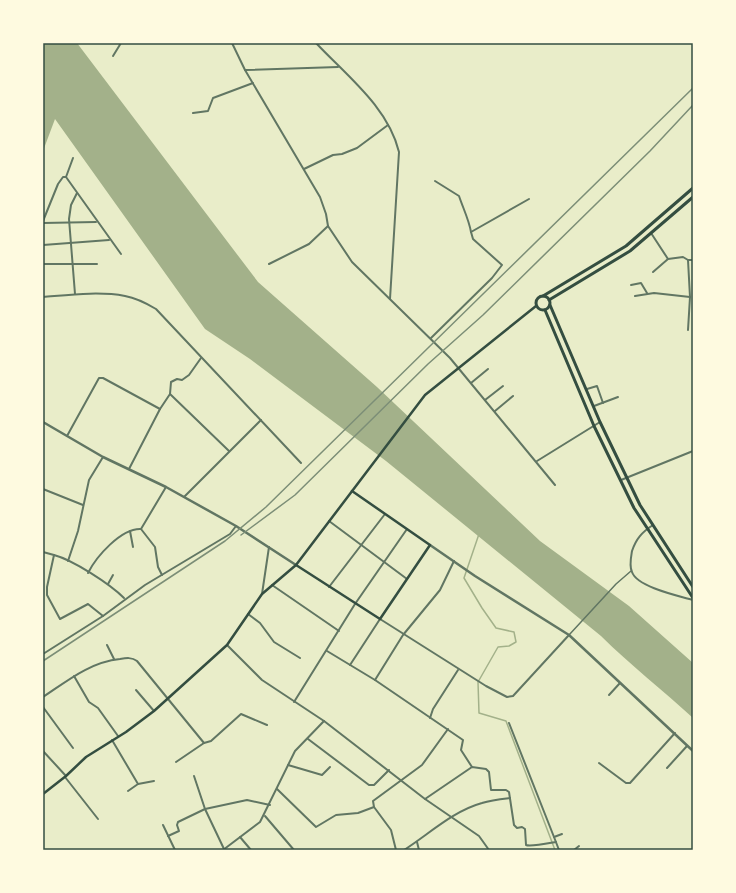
<svg xmlns="http://www.w3.org/2000/svg" width="736" height="893" font-family="Lato,sans-serif">
<rect width="100%" height="100%" fill="#e9edc9"/>
<!-- water -->
<path fill="#a3b18a" d="M43 43H77L258 282 377 387 540 541 629 606 693 663V718C663 690 630 665 601 636L386 461 250 359 205 329 55 119 43 151Z"/>
<g fill="none" stroke-linecap="round" stroke-linejoin="round">
<!-- stream -->
<path stroke="#a3b18a" stroke-width="1.5" d="M479 534 464 578 482 608 496 628 514 632 516 642 509 646 498 647 478 682 479 713 506 721 555 850"/>
<!-- pedestrian -->
<path stroke="#617663" stroke-width="1.5" d="M569 635 616 584 631 571"/>
<!-- minor -->
<g stroke="#617663" stroke-width="2">
<path d="M232 43 245 70 320 197 326 214 328 226 352 262 450 358 555 485"/>
<path d="M316 43C347 76 388 107 399 152L390 299"/>
<path d="M113 56 121 43"/>
<path d="M245 70 338 67"/>
<path d="M193 113 208 111 213 98 253 83"/>
<path d="M304 169 333 155 342 154 357 148 388 125"/>
<path d="M66 177 73 158"/>
<path d="M435 181 459 196C463 208 469 220 471 232"/>
<path d="M43 221 58 184 63 177H66L121 254"/>
<path d="M43 223 96 222"/>
<path d="M651 233 668 259 683 257 688 260 690 297 688 330"/>
<path d="M43 245 109 240"/>
<path d="M688 260H693"/>
<path d="M43 264H97"/>
<path d="M269 264 309 244 328 226"/>
<path d="M653 272 668 259"/>
<path d="M631 285 641 283 647 293"/>
<path d="M75 294 69 219 71 205 77 193"/>
<path d="M635 296 654 293 690 297"/>
<path d="M43 297C68 295 99 291 125 296 136 298 146 303 156 309L301 463"/>
<path d="M431 338 492 278 502 265 473 239 471 232 529 199"/>
<path d="M471 383 488 369"/>
<path d="M587 389 597 386 603 403"/>
<path d="M170 394 229 451"/>
<path d="M170 394 171 382 177 379 182 380 189 375 201 358"/>
<path d="M485 400 503 386"/>
<path d="M594 406 618 397"/>
<path d="M495 411 513 396"/>
<path d="M67 436 99 378H103L160 409"/>
<path d="M537 461 600 422"/>
<path d="M129 469 160 409 170 394"/>
<path d="M621 480 693 451"/>
<path d="M43 489 83 505"/>
<path d="M184 497 261 420"/>
<path d="M329 521 407 579"/>
<path d="M653 525C642 532 636 539 632 551 631 557 629 566 632 572 637 587 679 596 693 600"/>
<path d="M141 529 155 547 158 567 162 575"/>
<path d="M141 529 166 487"/>
<path d="M130 531 133 547"/>
<path d="M43 552 54 555"/>
<path d="M68 561 78 531 89 480 103 457"/>
<path d="M88 573C96 557 121 528 141 529"/>
<path d="M108 584 113 575"/>
<path d="M272 585 339 631"/>
<path d="M329 587 385 514"/>
<path d="M262 594 269 547"/>
<path d="M248 614 260 623 274 642 300 658"/>
<path d="M103 616 88 604 60 619 47 595V587L54 555C73 560 110 584 124 598"/>
<path d="M107 645 114 659"/>
<path d="M227 645 262 680 324 721 425 799 479 836 489 850"/>
<path d="M327 651 375 680 463 740 461 750 472 767"/>
<path d="M43 654 103 616 145 585 230 534 236 526"/>
<path d="M350 665 380 619 486 686 507 697 513 696 569 635"/>
<path d="M74 676 89 702 98 708 118 736"/>
<path d="M375 680 403 635 440 590 454 561"/>
<path d="M136 690 154 711"/>
<path d="M609 695 620 683"/>
<path d="M43 697C67 681 90 662 120 659 126 658 132 657 137 661L204 743"/>
<path d="M294 702 355 604 407 529"/>
<path d="M43 707 73 748"/>
<path d="M430 718 433 709 458 670"/>
<path d="M509 723 554 837"/>
<path d="M308 739 369 785H374L389 770"/>
<path d="M112 740 138 784 128 791"/>
<path d="M43 751 66 776"/>
<path d="M176 762 204 743 211 741 241 714 267 725"/>
<path d="M599 763 626 783H630L675 733"/>
<path d="M288 765 322 775 330 767"/>
<path d="M667 768 687 746"/>
<path d="M194 776 205 809 224 849"/>
<path d="M65 777 98 819"/>
<path d="M138 784 154 781"/>
<path d="M277 789 316 827 336 815 358 813 374 807"/>
<path d="M425 799 472 767 486 769 489 772 491 790H506L509 792 514 825 517 828 522 827 525 829 526 845C530 847 550 843 556 842"/>
<path d="M265 816 294 850"/>
<path d="M163 825 175 850"/>
<path d="M168 836 179 831 177 825 178 822 205 809 247 800 270 805"/>
<path d="M240 837 251 850"/>
<path d="M417 842 419 850"/>
<path d="M223 850 260 822 295 751 324 721"/>
<path d="M396 850 391 830 374 807 373 801 422 765 448 729"/>
<path d="M404 850C429 834 453 811 482 803 491 800 501 799 510 798"/>
<path d="M559 850 554 837 562 834"/>
<path d="M574 850 579 846"/>
</g>
<!-- tertiary -->
<g stroke="#617663" stroke-width="2.5">
<path d="M43 422 103 457 166 487 236 526 296 565"/>
<path d="M430 545 475 576 569 635 693 751"/>
</g>
<!-- secondary -->
<g stroke="#344e41" stroke-width="2.5">
<path d="M296 565 380 619 430 545 352 491"/>
<path d="M43 794 66 776 86 757 126 732 154 711 227 645 262 594 296 565 425 395 536 306"/>
</g>
<!-- trunk -->
<g stroke="#344e41" stroke-width="3">
<circle cx="543" cy="303" r="7"/>
<path d="M543 296 626 246 693 188"/>
<path d="M549 300 630 251 693 197"/>
<path d="M550 305 600 422 640 505 693 587"/>
<path d="M545 310 594 426 634 508 693 598"/>
</g>
<!-- rail -->
<g stroke="#7c8e77" stroke-width="1.5">
<path d="M693 418V451"/>
<path d="M241 535 295 495 428 364 483 315 650 151 693 105"/>
<path d="M43 661 225 541 266 507 693 88"/>
</g>
</g>
<!-- border -->
<rect width="736" height="893" fill="none" stroke="#fefae0" stroke-width="88"/>
<rect x="44" y="44" width="648" height="805" fill="none" stroke="#344e41" stroke-width="1.5"/>
</svg>
